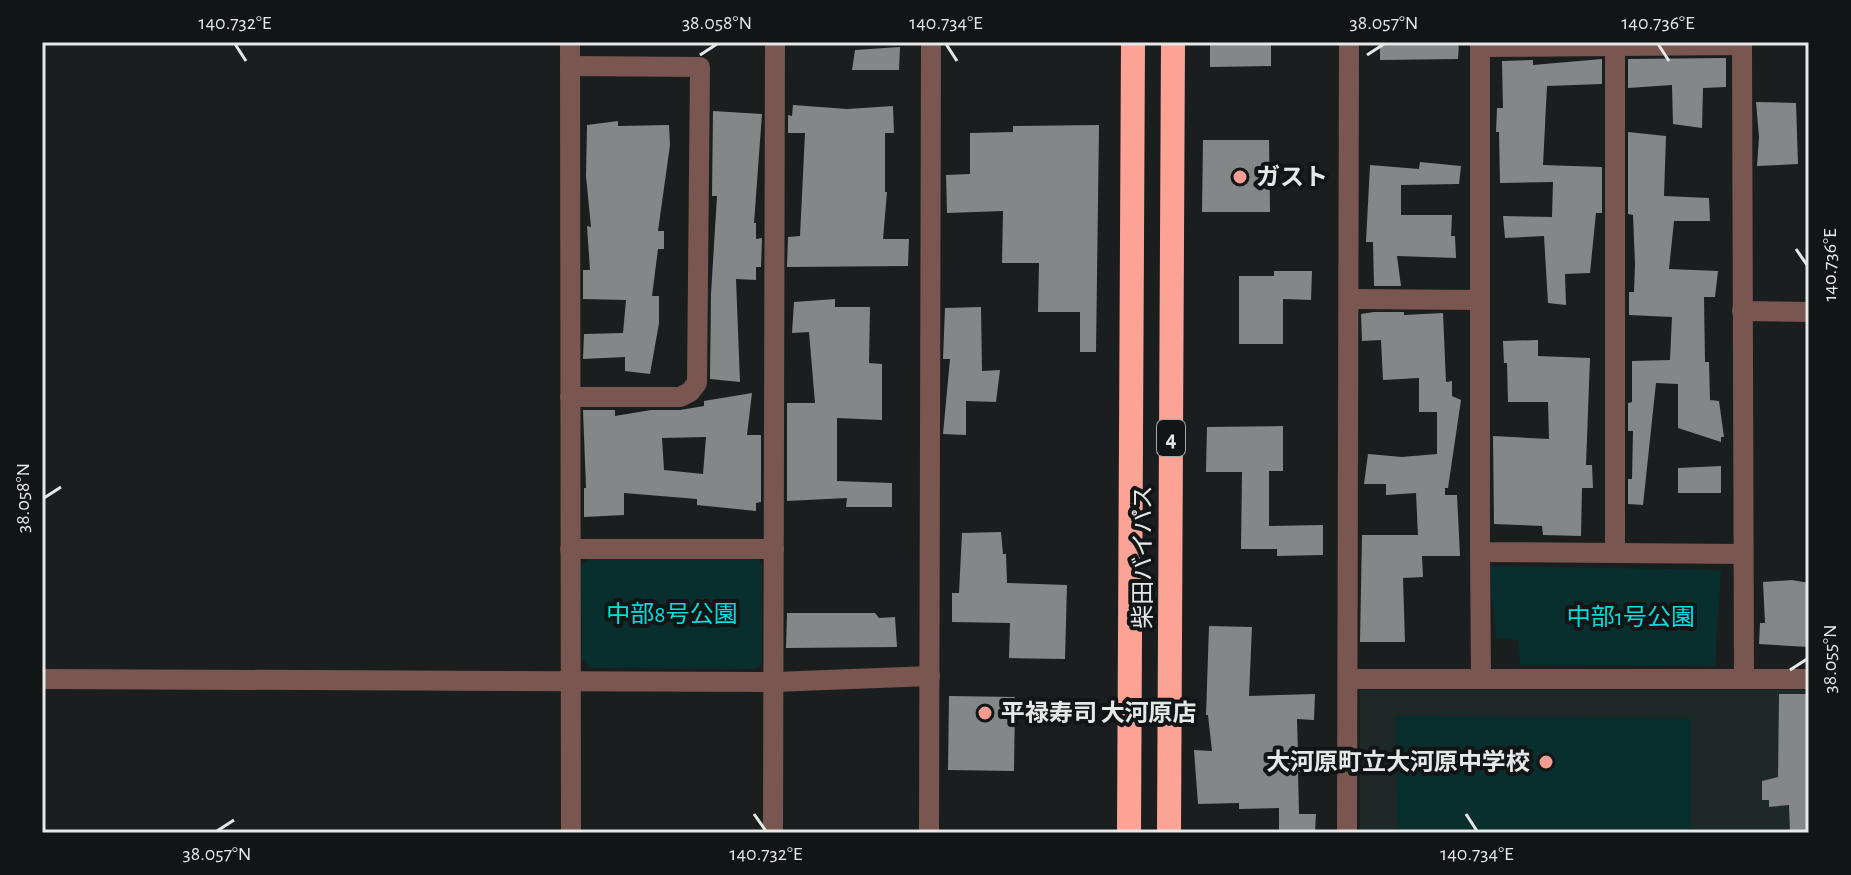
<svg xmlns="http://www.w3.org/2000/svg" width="1851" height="875" font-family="'Alegreya Sans','Noto Sans JP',sans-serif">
<rect width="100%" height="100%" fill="#1b1e1e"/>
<!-- built -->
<rect fill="#1d2827" x="1360" y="690" width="449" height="143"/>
<!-- green -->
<g fill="#082f2e">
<path d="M757 558 762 565V664L755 669 590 668 582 659 581 566 589 559Z"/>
<path d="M1489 566 1721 570 1715 666 1520 665 1518 640 1496 638Z"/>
<path d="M1396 716 1691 718V833H1398Z"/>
</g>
<!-- building -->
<g fill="#838787" fill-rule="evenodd">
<path d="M1210 42H1271V66L1210 67Z"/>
<path d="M1380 42H1459L1458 59 1380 60Z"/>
<path d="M900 47 899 70H852L855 50Z"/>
<path d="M1726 58V87L1703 88 1702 128 1673 124 1672 85 1628 88V59Z"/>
<path d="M1602 59V84L1547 86 1543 165 1602 167V213H1596L1590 273 1565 274 1566 305 1548 303 1544 236 1505 238 1503 216 1552 217 1553 182 1500 183 1499 132H1496L1497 108H1503L1502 61 1533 60V65Z"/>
<path d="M1756 102 1796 103 1798 164 1757 166 1759 137Z"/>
<path d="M793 105 847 109 893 106 894 133H885V192H887L883 239H909L908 266 787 267 788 237 800 236 805 133H788V115L792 116Z"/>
<path d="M713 111 762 114 754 223H756V239L762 238 761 267H756V280L736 279 740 382 710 379 711 294 717 196H712Z"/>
<path d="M618 121V126L669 125 670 145 658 231H664V249H658L652 296H659V323L650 374 625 371V357L583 359 584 334 623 333 626 300 583 299V270H590L587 226 591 227 586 176 587 125Z"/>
<path d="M1099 125 1096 352H1080V312H1038L1039 263H1002L1003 211 947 213 946 175 970 174V133L1013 132V126Z"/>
<path d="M1628 132 1666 136 1664 196 1709 198 1710 221H1674L1669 269 1718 271 1715 297H1704L1705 362H1709L1710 400 1719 401 1724 437H1721V442L1678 428V384L1656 383 1643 505 1628 504V479H1632L1633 431H1628V403L1632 402V361L1670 360 1672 317 1629 315V292H1634L1635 264 1633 215 1628 214Z"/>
<path d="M1203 140H1269L1270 212H1202Z"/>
<path d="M1420 162 1461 166 1459 184 1401 185V215H1452L1451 236H1455L1456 258 1397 256 1401 286H1374L1373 242H1366L1370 165 1419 169Z"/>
<path d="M1274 271H1312L1311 300 1283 299V344H1239V276H1274Z"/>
<path d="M835 299V307H870L869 363 882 364V420L837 418V481L892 483V507H846L847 498 787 501V403H815L809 332 792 333 794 302Z"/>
<path d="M981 307 982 371 1000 370 996 402 966 401V435L943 434 950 359H943L945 308Z"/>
<path d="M1374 312H1404V315L1443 313 1446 382 1452 381V396L1461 400 1448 488H1445V495H1457L1460 556H1422L1423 577 1403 578 1405 642H1360L1362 535H1418L1416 493 1386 495V484H1364L1368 454 1402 457 1437 454V412H1419V378L1383 380 1381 340 1362 341 1361 314Z"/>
<path d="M1538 340V356L1590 358 1586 465H1592L1593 488H1582L1581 536 1543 535 1542 526 1494 524 1493 436 1549 439 1548 402H1508L1507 363H1504L1503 341Z"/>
<path d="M752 393 747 435H761V502L756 503V511L697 505V499L624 493V515L584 517V488H586L583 410H615V416L651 410H680L704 406V401ZM706 437 703 474 664 470 662 438Z"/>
<path d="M1283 426V471H1269V526L1323 525V555L1277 556V549H1241L1242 472H1206L1207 427Z"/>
<path d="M1721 466V493H1678V468Z"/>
<path d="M1001 532 1003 554H1006L1007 583 1067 585 1065 659 1009 658 1010 623 952 622V593H959L962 533Z"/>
<path d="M1792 580 1809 583V647L1759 644 1760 623H1765L1763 582Z"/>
<path d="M787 613H875L879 618 895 617 897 647 786 648Z"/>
<path d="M1209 626 1252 627 1249 696 1315 694 1314 720 1297 719 1298 755 1329 754 1330 774 1298 772 1299 814H1316L1315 833H1279V808L1239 809V803L1198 804 1194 750 1212 751 1208 715H1206Z"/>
<path d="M1779 694H1809V772H1806L1808 833H1790L1789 805 1769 807V800H1762V781L1778 777Z"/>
<path d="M949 696 1015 697 1014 771 948 770Z"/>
</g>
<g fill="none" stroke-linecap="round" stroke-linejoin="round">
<!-- minor -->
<g stroke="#7a5650" stroke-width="20">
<path d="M570 42 571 833"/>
<path d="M1480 42V552L1743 554"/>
<path d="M1742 42 1744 679H1809"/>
<path d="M1615 46V553"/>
<path d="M1480 47 1742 45"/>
<path d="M570 66 700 67 697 383 690 392 680 397H570"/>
<path d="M1350 299 1480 300"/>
<path d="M1742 311 1809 312"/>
<path d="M570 549H774"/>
<path d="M1480 552 1481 679"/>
<path d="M42 679 774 682 930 676"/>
<path d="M1348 679H1744"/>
<path d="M773 833 775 42"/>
<path d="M929 833 931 42"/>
<path d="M1347 833 1349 42"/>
</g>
<!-- highway -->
<g stroke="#fda396" stroke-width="24">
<path d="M1129 833 1133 42"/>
<path d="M1169 833 1173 42"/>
</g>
</g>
<!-- ticks -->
<path fill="none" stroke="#e6e8e8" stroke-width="3" d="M235 44 246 61M946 44 957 61M1658 44 1669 61M700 55 717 44M1367 55 1384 44M1796 249 1807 265M44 498 61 487M1790 670 1807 659M754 814 766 831M1466 814 1477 831M217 831 234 820"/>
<!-- markers -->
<g fill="#f59d90" stroke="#121515" stroke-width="3">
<circle cx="1240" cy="177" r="8"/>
<circle cx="985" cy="713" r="8"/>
<circle cx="1546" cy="762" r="8"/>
</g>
<g text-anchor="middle" stroke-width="8" stroke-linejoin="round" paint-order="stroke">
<!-- shield labels -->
<rect fill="#121515" stroke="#a6a9a9" stroke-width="2" x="1157" y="420" width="28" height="36" rx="6"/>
<g font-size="22" font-weight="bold" fill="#e6e8e8">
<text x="1171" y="446">4</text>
</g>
<!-- poi labels -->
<g font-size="24" font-weight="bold" fill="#e6e8e8" stroke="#121515" text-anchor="start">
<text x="1256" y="185">ガスト</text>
<text x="1001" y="721">平禄寿司 大河原店</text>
<text x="1530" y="770" text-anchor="end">大河原町立大河原中学校</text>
</g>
<!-- street labels -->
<g font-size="24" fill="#e6e8e8" stroke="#121515">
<text transform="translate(1143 557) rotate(-90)" y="8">柴田バイパス</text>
</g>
<!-- park labels -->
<g font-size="24" fill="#00dfde" stroke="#121515">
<text x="672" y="622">中部8号公園</text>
<text x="1631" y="625">中部1号公園</text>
</g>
</g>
<!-- border -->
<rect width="1851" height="875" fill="none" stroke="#121515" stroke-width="88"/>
<rect x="44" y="44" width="1763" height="787" fill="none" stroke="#e6e8e8" stroke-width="3"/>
<g font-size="20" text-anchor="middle" fill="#e6e8e8">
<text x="235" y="29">140.732°E</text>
<text x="717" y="29">38.058°N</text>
<text x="946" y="29">140.734°E</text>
<text x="1384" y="29">38.057°N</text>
<text x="1658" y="29">140.736°E</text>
<text transform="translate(1829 265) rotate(-90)" y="7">140.736°E</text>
<text transform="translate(22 498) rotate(-90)" y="7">38.058°N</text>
<text transform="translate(1829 659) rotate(-90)" y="7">38.055°N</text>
<text x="217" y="860">38.057°N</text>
<text x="766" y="860">140.732°E</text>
<text x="1477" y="860">140.734°E</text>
</g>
</svg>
